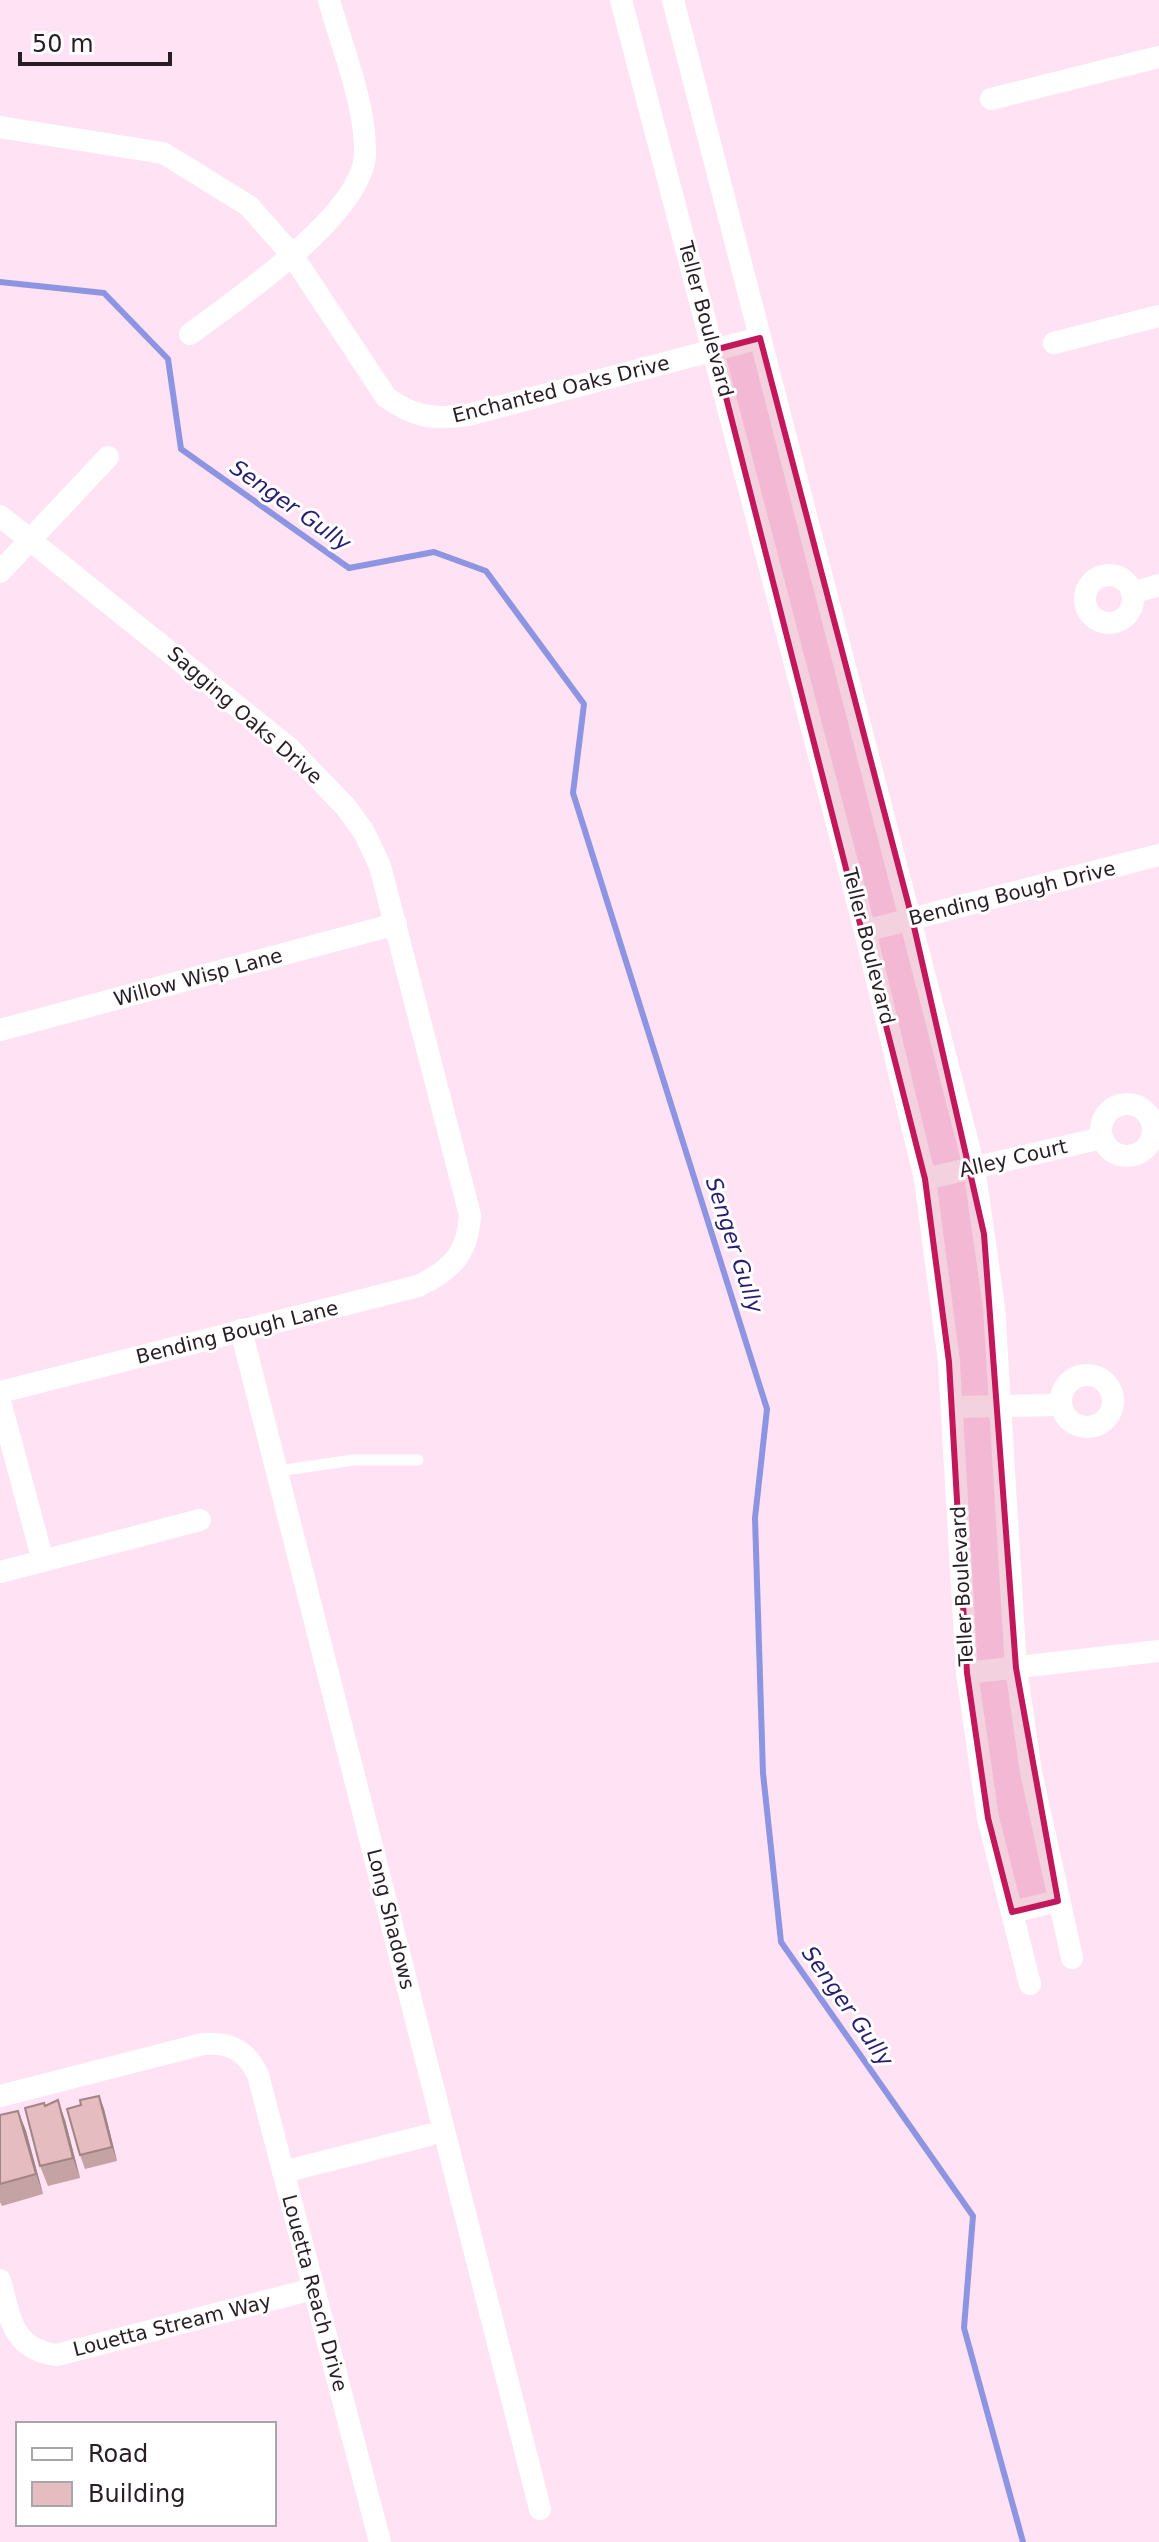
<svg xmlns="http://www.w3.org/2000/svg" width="1159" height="2542" font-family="'DejaVu Sans',sans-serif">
<rect width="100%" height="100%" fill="#ffe2f3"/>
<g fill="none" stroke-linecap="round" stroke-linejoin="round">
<!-- stream -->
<path stroke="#8d95e3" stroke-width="6" d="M0 282 104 293 168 359 181 449 349 568 434 552 486 571 584 704 573 793 767 1409 755 1518 763 1773 781 1942 973 2216 964 2328 1023 2542"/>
<!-- service -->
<path stroke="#fff" stroke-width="11" d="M278 1471 353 1460H418"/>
<!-- minor -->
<g stroke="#fff" stroke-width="22">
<path d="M621 0 865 931 925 1179 949 1362 967 1673 988 1818 1030 1984"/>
<path d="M673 0 974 1167 994 1307 1016 1668 1031 1772 1072 1958"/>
<path d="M991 99 1159 57"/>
<path d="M0 127 163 153 249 206 292 255 386 397C413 417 434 420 468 415L760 338"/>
<path d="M190 334C237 299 363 214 365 154 366 104 342 48 329 0"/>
<path d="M1054 343 1159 316"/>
<path d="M0 516 288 747 345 806 364 832 380 866 470 1215C468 1253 452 1270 418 1286L0 1392"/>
<path d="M0 572 108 457"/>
<circle cx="1109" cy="599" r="24"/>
<path d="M1132 593 1159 585"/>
<path d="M865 931 1159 855"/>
<path d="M0 1030 396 924"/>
<circle cx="1127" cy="1130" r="26"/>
<path d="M925 1179 1102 1138"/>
<path d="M241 1330 540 2509"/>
<circle cx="1087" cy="1401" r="26"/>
<path d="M0 1401 43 1561"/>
<path d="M952 1407 1061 1405"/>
<path d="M0 1572 200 1520"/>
<path d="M967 1673 1159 1651"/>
<path d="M1012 1912 1058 1901"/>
<path d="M0 2096 203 2044C230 2042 246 2050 258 2075L380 2542"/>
<path d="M283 2172 429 2135"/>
<path d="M0 2280C10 2317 12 2350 57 2355L313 2289"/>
</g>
</g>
<!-- wall -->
<g fill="#c5a2a4">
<path d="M99 2096 104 2109 117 2161 85 2169 80 2155 81 2105Z"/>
<path d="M18 2111 26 2131 43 2194 2 2206 0 2202V2115Z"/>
<path d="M65 2120 80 2178 48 2186 40 2166Z"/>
</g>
<!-- shaded-wall -->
<g fill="#a08486">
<path d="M99 2096 104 2109 117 2161 112 2147Z"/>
<path d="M58 2100 65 2120 80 2178 73 2158Z"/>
<path d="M18 2111 26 2131 43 2194 36 2174Z"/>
</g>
<!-- building -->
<g fill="#e5bcbf" stroke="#a08486" stroke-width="2">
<path d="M99 2096 112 2147 80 2155 67 2109 81 2105 80 2100Z"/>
<path d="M58 2100 73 2158 40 2166 25 2108 44 2103 45 2106Z"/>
<path d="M18 2111 36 2174 0 2184V2115Z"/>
</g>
<!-- marked area -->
<path fill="#c2185b" fill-opacity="0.2" stroke="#c2185b" stroke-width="6" stroke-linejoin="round" d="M760 338 912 918 984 1234 1016 1668 1058 1901 1012 1912 988 1818 967 1673 949 1362 925 1179 714 350Z"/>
<g text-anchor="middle" stroke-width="6" stroke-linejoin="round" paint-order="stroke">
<!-- street labels -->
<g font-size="20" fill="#291d25" stroke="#fff">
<text transform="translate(706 319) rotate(75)" y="7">Teller Boulevard</text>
<text transform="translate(561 389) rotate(-14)" y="7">Enchanted Oaks Drive</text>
<text transform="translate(245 715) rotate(41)" y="7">Sagging Oaks Drive</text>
<text transform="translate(1012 893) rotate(-14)" y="7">Bending Bough Drive</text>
<text transform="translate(869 946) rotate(76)" y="7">Teller Boulevard</text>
<text transform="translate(198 977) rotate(-15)" y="7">Willow Wisp Lane</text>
<text transform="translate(1013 1158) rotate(-13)" y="7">Alley Court</text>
<text transform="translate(237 1332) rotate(-14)" y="7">Bending Bough Lane</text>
<text transform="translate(962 1586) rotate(-93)" y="7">Teller Boulevard</text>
<text transform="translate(391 1919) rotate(76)" y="7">Long Shadows</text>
<text transform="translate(315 2293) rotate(75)" y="7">Louetta Reach Drive</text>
<text transform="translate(172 2325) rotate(-14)" y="7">Louetta Stream Way</text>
</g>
<!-- water labels -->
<g font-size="22" font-style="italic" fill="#261c76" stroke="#fff">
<text transform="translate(291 505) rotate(35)" y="8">Senger Gully</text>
<text transform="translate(735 1245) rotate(72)" y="8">Senger Gully</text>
<text transform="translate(848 2006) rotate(55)" y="8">Senger Gully</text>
</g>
</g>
<!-- legend -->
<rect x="16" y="2422" width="260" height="104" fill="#ffffff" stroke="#a9a5a8" stroke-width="2"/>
<rect x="32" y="2448" width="40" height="12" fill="#ffffff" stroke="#a9a5a8" stroke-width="2"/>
<text x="88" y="2462" font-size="24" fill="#291d25">Road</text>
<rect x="32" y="2482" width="40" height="24" fill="#e5bcbf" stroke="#a9a5a8" stroke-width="2"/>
<text x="88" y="2502" font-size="24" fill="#291d25">Building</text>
<!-- scale -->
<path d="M20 52v12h150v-12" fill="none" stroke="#291d25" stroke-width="4"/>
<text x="32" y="52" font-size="24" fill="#291d25" stroke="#ffffff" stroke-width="6" paint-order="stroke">50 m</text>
</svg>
